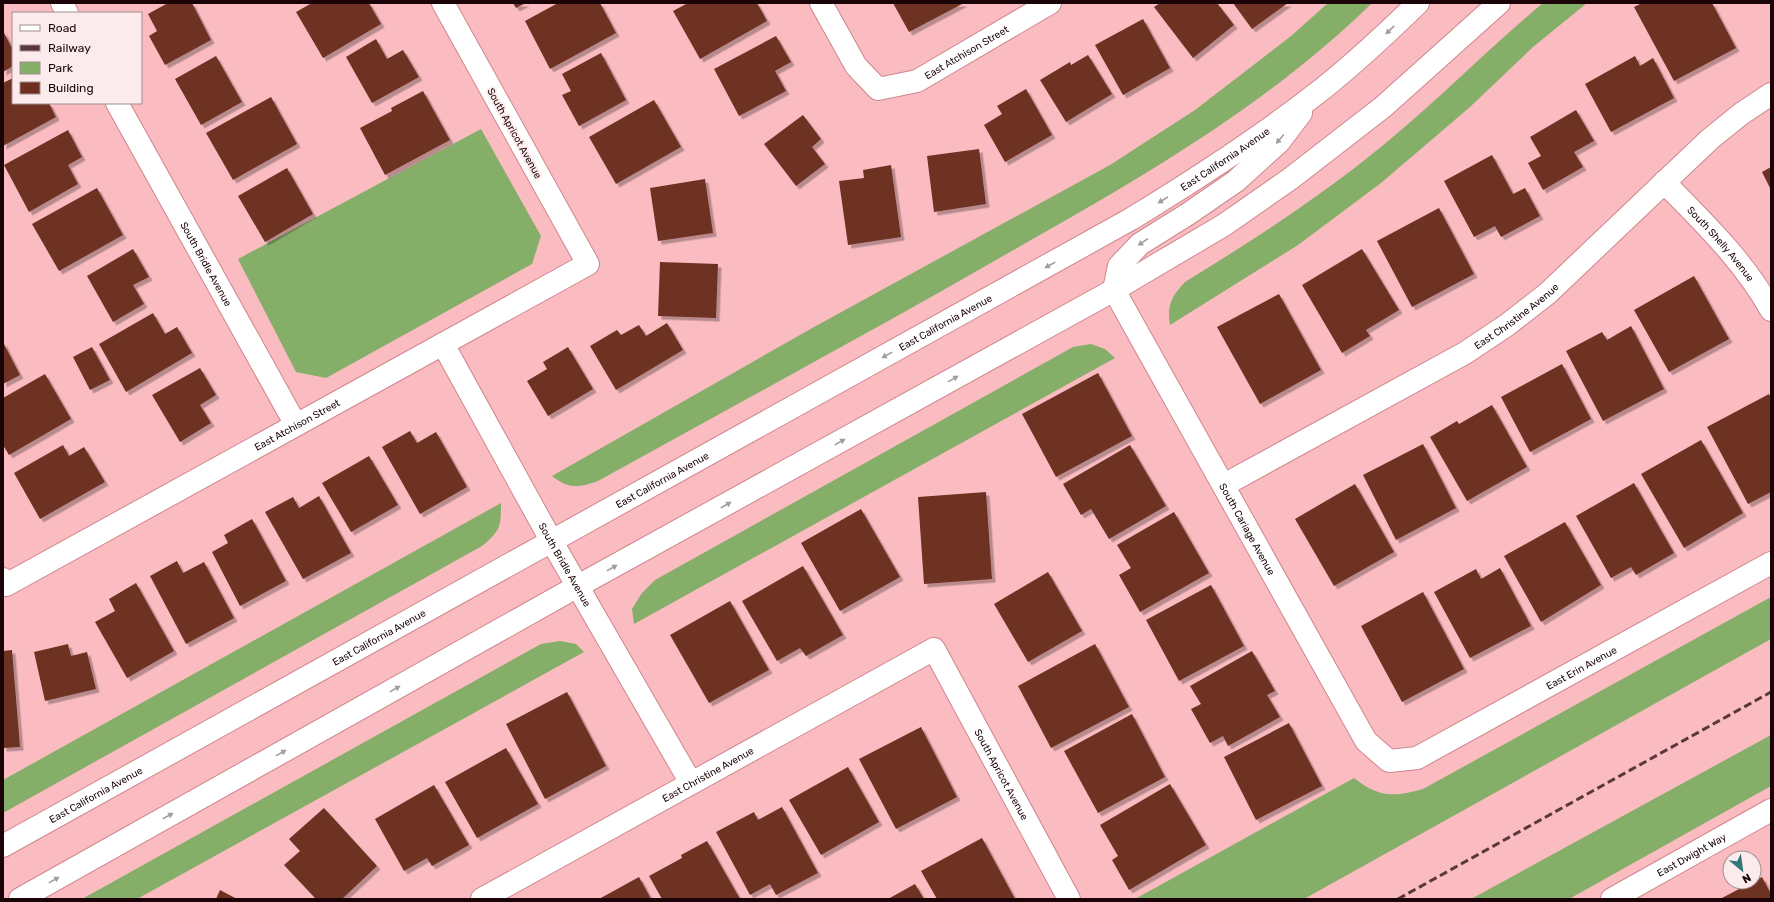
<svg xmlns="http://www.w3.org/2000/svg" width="1774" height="902" font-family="Rubik,sans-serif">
<defs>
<filter id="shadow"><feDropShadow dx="3.5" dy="3.5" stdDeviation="0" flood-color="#0004"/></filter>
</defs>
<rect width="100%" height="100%" fill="#fabcc1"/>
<!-- green -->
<g fill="#85ae68">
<path d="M1328 3H1372C1265 108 1132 183 1003 256 869 333 733 406 598 481 579 488 568 489 552 476L814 327 1110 165 1195 110 1291 36Z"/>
<path d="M1543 3H1587L1533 47 1470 107 1381 183 1298 245 1170 325C1167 305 1171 297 1185 282 1255 239 1323 195 1387 142 1440 98 1489 48 1543 3Z"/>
<path d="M481 129 541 236 532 264 326 378 296 372 238 259Z"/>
<path d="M1091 344 1105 349 1115 358 634 624 632 609 642 593 655 580 1073 347Z"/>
<path d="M501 503C501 527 500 531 482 546L3 813V780Z"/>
<path d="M1771 597V639L1304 899H1135L1354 778C1379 798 1394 797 1423 789Z"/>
<path d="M560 641 576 644 584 652 137 899H82L541 644Z"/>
<path d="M1771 735V786L1569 899H1471Z"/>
</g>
<!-- building -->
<g fill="#6d3023" filter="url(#shadow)">
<path d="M168 3H192L211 40 165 65 149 36 157 31 148 14Z"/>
<path d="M312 3H369L381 24 323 58 296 12Z"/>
<path d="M513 3H526L516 8Z"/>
<path d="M558 3H600L616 33 550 69 525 21Z"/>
<path d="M688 3H757L767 21 700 59 673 11Z"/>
<path d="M893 3H964L909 32Z"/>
<path d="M1160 3H1217L1234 25 1193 58 1154 7Z"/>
<path d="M1233 3H1288L1252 29Z"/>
<path d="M1642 3H1712L1736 48 1674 81 1634 7Z"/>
<path d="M1143 19 1170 68 1123 95 1095 45Z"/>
<path d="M3 31 13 50V66L3 72Z"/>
<path d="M776 36 791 62 775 71 786 91 739 116 714 69Z"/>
<path d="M376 39 387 59 403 50 419 77 372 103 346 57Z"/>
<path d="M601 53 626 100 579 126 562 95 571 91 562 74Z"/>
<path d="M1088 55 1112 94 1066 122 1040 80 1070 62 1071 65Z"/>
<path d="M216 56 242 102 201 125 175 79Z"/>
<path d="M1635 56 1640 66 1653 58 1674 98 1611 132 1585 84Z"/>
<path d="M13 78V103H49L56 117 3 146V83Z"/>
<path d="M1026 89 1052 135 1005 162 984 125 1002 114 997 106Z"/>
<path d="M423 91 450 140 385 175 360 128 392 111 391 108Z"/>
<path d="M271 97 297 144 233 180 206 133Z"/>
<path d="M654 100 681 147 616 184 589 137Z"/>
<path d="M1576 110 1594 141 1574 152 1583 167 1543 190 1528 163 1541 156 1530 137Z"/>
<path d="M803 115 821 139 812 147 825 164 796 186 764 144Z"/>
<path d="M68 130 82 157 68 165 78 184 29 212 4 165Z"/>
<path d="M979 149 986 204 934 212 927 156Z"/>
<path d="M1492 155 1513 194 1525 188 1540 216 1501 237 1495 226 1474 237 1444 181Z"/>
<path d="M891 165 901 237 848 245 839 181 864 178 863 170Z"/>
<path d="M1771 167V190L1762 172Z"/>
<path d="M287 168 313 214 265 242 238 196Z"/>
<path d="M705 179 713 233 658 241 650 188Z"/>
<path d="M97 188 123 235 59 271 32 224Z"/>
<path d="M1439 208 1474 274 1412 307 1377 241Z"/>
<path d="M133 249 149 277 133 285 144 304 113 322 87 276Z"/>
<path d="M1362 249 1399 310 1366 330 1370 336 1342 353 1302 285Z"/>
<path d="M660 262 718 264 716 318 658 316Z"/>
<path d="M1694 276 1729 339 1669 372 1634 310Z"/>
<path d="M1279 294 1321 370 1260 404 1217 327Z"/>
<path d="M153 313 165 334 177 327 192 353 126 392 99 344Z"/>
<path d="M667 323 683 350 616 390 590 346 617 330 621 335 639 325 646 336Z"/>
<path d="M1631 326 1664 389 1603 421 1566 351 1602 332 1607 340Z"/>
<path d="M3 342 20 375 3 384Z"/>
<path d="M92 347 110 380 90 390 73 357Z"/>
<path d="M568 347 593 389 548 416 527 381 547 369 543 362Z"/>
<path d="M1562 364 1591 419 1530 452 1501 397Z"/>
<path d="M200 368 216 395 200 405 211 423 180 442 152 395Z"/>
<path d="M1098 373 1132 436 1056 477 1022 414Z"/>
<path d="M45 374 71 419 9 455 3 445V398Z"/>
<path d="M1769 394 1771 398V492L1748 504 1707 427Z"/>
<path d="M1492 405 1527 467 1467 501 1430 437 1457 421 1459 424Z"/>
<path d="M410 431 417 443 436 432 467 487 420 514 382 447Z"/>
<path d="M1701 440 1743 513 1684 548 1641 474Z"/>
<path d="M1423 444 1456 508 1396 540 1363 475Z"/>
<path d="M63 445 69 456 84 447 105 482 40 519 14 473Z"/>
<path d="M1130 445 1166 506 1109 539 1091 509 1081 515 1063 484Z"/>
<path d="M369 456 398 505 351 532 322 483Z"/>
<path d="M1634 483 1674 553 1636 575 1631 567 1611 578 1576 516Z"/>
<path d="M1355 484 1394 552 1334 586 1295 519Z"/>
<path d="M986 492 992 579 924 584 918 497Z"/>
<path d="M319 496 351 553 303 579 265 512 293 497 299 508Z"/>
<path d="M861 509 900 577 840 611 801 543Z"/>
<path d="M1174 512 1209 573 1140 612 1119 575 1131 568 1117 545Z"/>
<path d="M252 519 286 581 240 606 212 552 228 543 224 535Z"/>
<path d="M1565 522 1601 585 1541 622 1504 556Z"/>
<path d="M177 561 183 573 204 562 234 618 186 644 150 576Z"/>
<path d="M803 566 843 635 806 656 800 648 777 661 742 601Z"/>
<path d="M1500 568 1531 626 1470 658 1434 592 1476 569 1481 579Z"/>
<path d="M1048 572 1082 631 1028 662 994 604Z"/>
<path d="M136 583 174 651 127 678 95 622 115 611 109 599Z"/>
<path d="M1211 585 1244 646 1179 681 1146 620Z"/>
<path d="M1423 592 1464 669 1402 702 1361 626Z"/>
<path d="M730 601 769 670 709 703 670 635Z"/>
<path d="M68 644 71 656 87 652 96 689 45 701 34 652Z"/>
<path d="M1095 644 1129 707 1051 748 1018 686Z"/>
<path d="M12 650 20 747 3 748V651Z"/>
<path d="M1252 651 1275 691 1267 695 1280 717 1228 746 1223 736 1210 743 1191 709 1201 704 1190 686Z"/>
<path d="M567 692 606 766 545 799 506 724Z"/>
<path d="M1132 714 1165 777 1098 813 1064 751Z"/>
<path d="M1289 723 1322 786 1256 820 1224 757Z"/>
<path d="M921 727 957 797 896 829 859 759Z"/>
<path d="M506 748 538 804 477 838 445 782Z"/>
<path d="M848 767 879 822 821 855 789 800Z"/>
<path d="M1170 784 1206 845 1129 890 1112 860 1118 856 1100 825Z"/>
<path d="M434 785 469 845 432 866 427 858 404 871 375 819Z"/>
<path d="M782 807 818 873 776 895 770 884 750 895 716 832 754 812 758 820Z"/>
<path d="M324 808 377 866 342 899H316L284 865 300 851 289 839Z"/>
<path d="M982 838 1015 899H937L921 871Z"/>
<path d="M707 841 740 899H662L649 876 682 858 681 855Z"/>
<path d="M639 877 651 899H599Z"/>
<path d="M1762 877 1771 894V899H1720Z"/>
<path d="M915 884 924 899H888Z"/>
<path d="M220 890 237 899H216Z"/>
</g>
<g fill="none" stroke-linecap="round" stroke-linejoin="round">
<!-- street casing -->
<g stroke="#cf868d" stroke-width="24">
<g id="street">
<path d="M62 3 67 13"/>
<path id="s1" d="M821 3 856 66 878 89 917 81 1050 3"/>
<path id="s2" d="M117 103 296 425"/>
<path id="s3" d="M1301 113 1279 142 1236 181 1188 214 1140 244 1119 266 1114 290 1366 741 1389 761 1417 758 1771 563"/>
<path id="s4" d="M1664 182C1704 223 1743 260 1771 310"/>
<path id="s5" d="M443 344 552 542 691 783"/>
<path id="s6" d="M1224 485 1465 353 1507 325 1548 293 1710 139 1741 114 1771 94"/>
<path id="s7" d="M3 579 6 585 588 264 443 3"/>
<path id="s8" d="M3 846 1131 219C1193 181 1254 142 1312 97 1349 69 1384 36 1418 3"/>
<path d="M20 899 578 586 1114 290 1224 225 1290 179 1383 107 1499 3"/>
<path id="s9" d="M482 899 934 649 1069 899"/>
<path id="s10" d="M1612 899 1771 810"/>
</g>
</g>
<!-- street -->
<use href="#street" stroke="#fff" stroke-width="22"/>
<!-- rail -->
<path stroke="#59373b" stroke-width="3" stroke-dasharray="8 4" stroke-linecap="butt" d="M1398 899 1771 692"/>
</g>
<!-- one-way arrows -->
<defs><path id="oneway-solid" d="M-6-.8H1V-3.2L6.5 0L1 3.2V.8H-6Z"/></defs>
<g fill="#a49b9c">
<use href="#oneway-solid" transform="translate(1390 30) rotate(136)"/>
<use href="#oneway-solid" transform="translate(1280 139) rotate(130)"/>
<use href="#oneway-solid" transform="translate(1163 200) rotate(148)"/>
<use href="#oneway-solid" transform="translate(1143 242) rotate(145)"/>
<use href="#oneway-solid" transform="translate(1050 265) rotate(151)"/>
<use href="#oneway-solid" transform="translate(887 355) rotate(151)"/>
<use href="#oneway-solid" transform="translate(953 379) rotate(-29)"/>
<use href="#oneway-solid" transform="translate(840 442) rotate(-29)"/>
<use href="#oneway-solid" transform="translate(726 505) rotate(-29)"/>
<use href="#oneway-solid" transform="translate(612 568) rotate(-29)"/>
<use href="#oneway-solid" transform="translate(395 689) rotate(-29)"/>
<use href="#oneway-solid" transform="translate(281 753) rotate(-29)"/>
<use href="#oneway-solid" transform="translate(168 816) rotate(-29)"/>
<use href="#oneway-solid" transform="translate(54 880) rotate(-29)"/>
</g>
<g text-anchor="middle" stroke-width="4" stroke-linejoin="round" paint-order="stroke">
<!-- street labels -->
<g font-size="10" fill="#1b0407" stroke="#fcebec">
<text dy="4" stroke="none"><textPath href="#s1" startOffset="201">East Atchison Street</textPath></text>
<text transform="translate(515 133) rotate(61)" y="4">South Apricot Avenue</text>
<text dy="4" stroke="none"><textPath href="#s8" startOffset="1402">East California Avenue</textPath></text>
<text dy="4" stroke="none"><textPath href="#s4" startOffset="84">South Shelly Avenue</textPath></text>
<text dy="4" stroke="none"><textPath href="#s2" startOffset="184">South Bridle Avenue</textPath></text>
<text dy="4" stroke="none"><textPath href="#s6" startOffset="338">East Christine Avenue</textPath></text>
<text dy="4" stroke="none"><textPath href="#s8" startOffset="1078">East California Avenue</textPath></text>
<text dy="4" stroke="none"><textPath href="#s7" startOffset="339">East Atchison Street</textPath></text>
<text dy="4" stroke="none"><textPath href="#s8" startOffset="754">East California Avenue</textPath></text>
<text dy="4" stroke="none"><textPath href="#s3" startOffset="538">South Cariage Avenue</textPath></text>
<text dy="4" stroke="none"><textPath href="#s5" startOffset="252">South Bridle Avenue</textPath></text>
<text dy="4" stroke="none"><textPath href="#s8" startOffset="430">East California Avenue</textPath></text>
<text dy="4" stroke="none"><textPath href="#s3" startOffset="1027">East Erin Avenue</textPath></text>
<text dy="4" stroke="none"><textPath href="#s9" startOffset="258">East Christine Avenue</textPath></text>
<text dy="4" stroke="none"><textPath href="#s9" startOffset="659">South Apricot Avenue</textPath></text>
<text dy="4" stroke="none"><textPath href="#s8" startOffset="106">East California Avenue</textPath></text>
<text dy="4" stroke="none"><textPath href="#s10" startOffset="91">East Dwight Way</textPath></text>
</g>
</g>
<!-- border -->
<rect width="1774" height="902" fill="none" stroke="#1b0407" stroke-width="8"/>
<!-- legend -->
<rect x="12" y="12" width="130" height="92" fill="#fcebec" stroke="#a28f90"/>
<rect x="20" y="25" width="20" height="6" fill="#ffffff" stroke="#a28f90"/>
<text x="48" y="32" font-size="12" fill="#1b0407">Road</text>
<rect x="20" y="45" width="20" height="6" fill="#59373b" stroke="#a28f90"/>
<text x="48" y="52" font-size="12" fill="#1b0407">Railway</text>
<rect x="20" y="62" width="20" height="12" fill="#85ae68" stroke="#a28f90"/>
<text x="48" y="72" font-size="12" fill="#1b0407">Park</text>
<rect x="20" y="82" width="20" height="12" fill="#6d3023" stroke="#a28f90"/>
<text x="48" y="92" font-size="12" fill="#1b0407">Building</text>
<!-- north arrow -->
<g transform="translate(1742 870) rotate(151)"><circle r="19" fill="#fcebec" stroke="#a28f90"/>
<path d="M0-3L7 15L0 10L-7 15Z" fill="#2f7877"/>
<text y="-6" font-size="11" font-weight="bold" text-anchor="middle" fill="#1b0407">N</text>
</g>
</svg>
